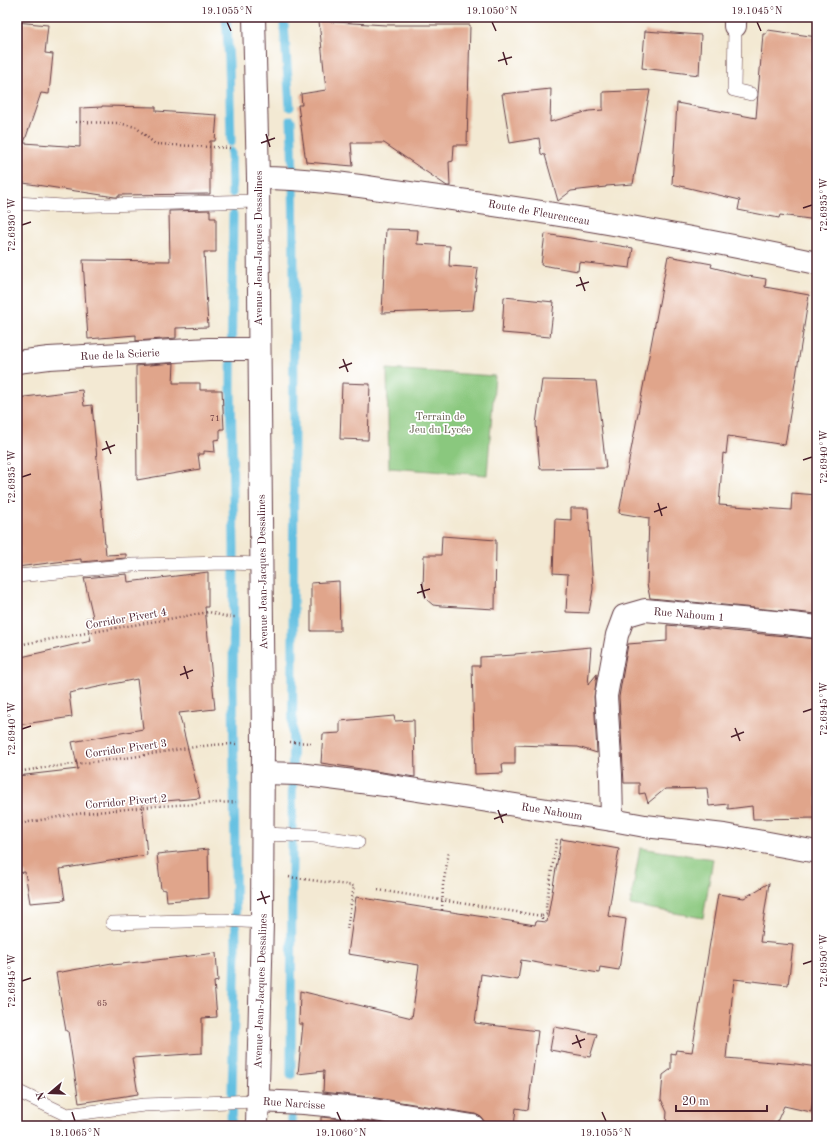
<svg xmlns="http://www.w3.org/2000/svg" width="834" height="1143" font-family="'Old Standard TT',serif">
<rect width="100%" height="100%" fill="#fff"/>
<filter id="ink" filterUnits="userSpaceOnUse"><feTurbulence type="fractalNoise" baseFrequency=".025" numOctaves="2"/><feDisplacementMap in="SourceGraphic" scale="8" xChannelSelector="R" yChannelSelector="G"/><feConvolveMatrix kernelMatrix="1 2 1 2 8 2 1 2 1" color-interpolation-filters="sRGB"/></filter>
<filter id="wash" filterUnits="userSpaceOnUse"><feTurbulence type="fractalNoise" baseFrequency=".012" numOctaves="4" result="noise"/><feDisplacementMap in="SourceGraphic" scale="16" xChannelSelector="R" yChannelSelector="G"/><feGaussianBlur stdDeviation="0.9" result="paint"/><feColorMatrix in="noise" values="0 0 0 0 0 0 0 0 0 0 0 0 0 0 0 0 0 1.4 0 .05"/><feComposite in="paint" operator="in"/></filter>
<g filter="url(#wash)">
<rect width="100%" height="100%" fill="#f3e9d3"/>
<!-- green -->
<g fill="#8ac87e" stroke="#6a7454">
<path d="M387 369 495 376 487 475 389 468Z"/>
<path d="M640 848 713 859 703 918 630 905Z"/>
</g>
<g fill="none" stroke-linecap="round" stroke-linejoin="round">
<!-- stream -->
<g stroke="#63c0e1" stroke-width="9">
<path d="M226 17 229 62 231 142"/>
<path d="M284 24 290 107"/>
<path d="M291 120C296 221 293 322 294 422 295 640 294 858 291 1075"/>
<path d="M231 152 232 193"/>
<path d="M231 1126 236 949 233 684 234 548 231 388 233 215"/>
<path d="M292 1126V1115"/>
</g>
</g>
<g id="blocks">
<!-- building -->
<g fill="#e0a58b">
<path d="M319 21 386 25H470L467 145H454L453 161 449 162 450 186H447L384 143H351L353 166 306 162 298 105H302L301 94 326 90Z"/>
<path d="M17 22 48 25 45 53 53 54 49 94 41 93 24 143 80 147V108L102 107V106L156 107V111L217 115 215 141H210V194L119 195V197H115L17 182Z"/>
<path d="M768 30 817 37V220L780 215 779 218 738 210 740 200 672 184 677 103 756 118 763 34H766Z"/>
<path d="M645 31 701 35 699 75 642 68Z"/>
<path d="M551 89 550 122 589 111 603 110V92L650 90 633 184 606 186V187L571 191 558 201 545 155 541 154 539 138 510 143 502 94Z"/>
<path d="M210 210V218H216V252H204L208 327 176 328V338L136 341V335L88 339 83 260 170 261 169 211Z"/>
<path d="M386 229 418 230 417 244 450 246 449 266 478 268 473 310 382 313Z"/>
<path d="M545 234 633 248 630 268 579 262 578 271 541 265Z"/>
<path d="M668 256 712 264 711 267 742 275 766 279 765 287 809 295 785 445 728 436 726 454 723 453 719 505 791 510 792 493 817 495V614L650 598 647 584 649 518 619 513Z"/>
<path d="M504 297 554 302 550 337 502 333Z"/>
<path d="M174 363 173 383H200V390H222L224 429H220V439L214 440 215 452 204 451V454H198L200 469 137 480 136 366Z"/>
<path d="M542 380 596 381 606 468 540 469 536 424Z"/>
<path d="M342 383 370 384 368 440 340 439Z"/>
<path d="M82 390 84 406 92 405 106 555 126 554V558L81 562V559L17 567V398Z"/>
<path d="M571 508H588L593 589 589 613 566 612 568 574 553 573 555 519 571 520Z"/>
<path d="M442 536 496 540 495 609 441 606 433 605 426 599 423 589 424 555H441Z"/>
<path d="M208 572V607H205L215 709 179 713 200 798 142 803 147 855 60 869 65 900 30 903 25 872 17 873V776L78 769 72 742 143 729 137 679 69 693 72 717 17 725V658L91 641 86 618 93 617 84 578 127 574 128 582Z"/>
<path d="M339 581 340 631H311V583Z"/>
<path d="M667 625 817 639V818L753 819 752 806 728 809V804L709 806 707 788 665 789 648 803 645 793 639 794V783H624L619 697 628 644 667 641Z"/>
<path d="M591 647 588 685 597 674 594 697 597 753 578 747 515 745V764H502L503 773 475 774 472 666H480V657L515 655V654Z"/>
<path d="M394 716 395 721 414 720 415 777 321 763 323 734 340 733V721Z"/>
<path d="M561 839 619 849 608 916 626 919 619 970 600 967 599 973 521 960 518 980 481 974 475 1023 538 1031 528 1110 516 1108 514 1126H485L484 1121 481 1117 475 1114 370 1097 323 1092 324 1071 298 1074 303 1024H299L300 991 412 1018 419 965 348 954 356 897 535 925 536 921 547 922Z"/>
<path d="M208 849 209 898 167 901 166 890 161 889 157 854Z"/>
<path d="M769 883 760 942 793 945 788 985 734 979 726 1058 796 1064 817 1067V1076L811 1112 784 1106 775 1126H666L667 1112 661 1099 663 1075 671 1069V1053L675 1054 676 1050 692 1052 718 894 744 898Z"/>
<path d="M216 953 218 981 214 982 217 1017 202 1018V1053L132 1058 138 1094 79 1103 68 1031H66L56 973 112 963 113 965Z"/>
<path d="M554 1027 597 1034 590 1057 550 1050Z"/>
<path d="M321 1117 366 1121 395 1126 321 1125Z"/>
</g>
</g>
</g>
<g filter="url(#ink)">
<use href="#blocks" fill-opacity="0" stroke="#633d44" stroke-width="1"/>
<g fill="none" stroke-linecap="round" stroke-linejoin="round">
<!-- service casing -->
<g stroke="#633d44" stroke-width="14">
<g id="service">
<path d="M735 26 734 90 751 94"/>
<path d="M17 203 63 206 258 201"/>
<path d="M17 576 133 565 228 563 262 564"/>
<path d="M263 834 314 836 358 842"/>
<path d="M112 923 223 920 262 922"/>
<path d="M17 1091 67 1115 144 1105 257 1101"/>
</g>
</g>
<!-- minor casing -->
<g stroke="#633d44" stroke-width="24">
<g id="minor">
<path d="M735 26V17"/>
<path d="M258 178C319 178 378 189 438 197 565 214 692 237 817 263"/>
<path d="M17 362 49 358 209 349H259"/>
<path d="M263 773 298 774 385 785 612 820 645 826 724 835 817 852"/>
<path d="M612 820 611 775 606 696 617 635 624 616 645 610 785 623 817 627"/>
<path d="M257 1101 304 1103 368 1109 473 1126"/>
</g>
</g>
<!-- tertiary casing -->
<g stroke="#633d44" stroke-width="24">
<path id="tertiary" d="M254 17 258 178 263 742 262 922 257 1126"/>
</g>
<!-- path -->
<g stroke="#633d44" stroke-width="2.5" stroke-dasharray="1 3" stroke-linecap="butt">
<path d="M416 17H427"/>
<path d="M281 18 293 17"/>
<path d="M76 122 118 123 136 127 155 144 231 148"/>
<path d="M17 645 209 612 227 617H236"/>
<path d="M290 742 312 743"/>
<path d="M17 772C58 765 98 762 139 756 171 751 203 744 236 744"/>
<path d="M17 824 76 814 157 806 236 802"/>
<path d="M289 877 354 886 347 929"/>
<path d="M378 890 542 916V921"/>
<path d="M442 910 443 885 449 852"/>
<path d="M542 916 547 914 546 906 557 839"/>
</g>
<!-- service -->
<use href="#service" stroke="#fff" stroke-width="13"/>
<!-- minor -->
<use href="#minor" stroke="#fff" stroke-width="22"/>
<!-- tertiary -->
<use href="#tertiary" stroke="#fff" stroke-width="22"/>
</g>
</g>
<!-- ticks -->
<path fill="none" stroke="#4a1f2b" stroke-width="1.5" d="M227 22 231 31M492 22 496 31M757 22 761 31M503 52 507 65M498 61 512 57M266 134 270 147M261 143 275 138M803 208 812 205M22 225 31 222M580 277 585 291M576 286 589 282M343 359 348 372M339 368 352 363M106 441 111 454M102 450 115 445M803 460 812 457M22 477 31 474M658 503 662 516M654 512 667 507M421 584 425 598M417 593 430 589M184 666 188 679M180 675 193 670M803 712 812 709M735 728 740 741M22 729 31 726M731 737 744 732M498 810 503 823M494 819 507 814M261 891 266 904M257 900 270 896M803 964 812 961M22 981 31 978M576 1035 581 1048M572 1044 585 1039M72 1112 75 1121M337 1112 341 1121M602 1112 606 1121"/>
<g text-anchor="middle" stroke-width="3.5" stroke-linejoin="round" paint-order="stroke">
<!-- number labels -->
<g font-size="9" fill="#704043">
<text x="215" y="421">71</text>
<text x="102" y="1006">65</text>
</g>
<!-- street labels -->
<g font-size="11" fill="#4a1f2b" stroke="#fff">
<text transform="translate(539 212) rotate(10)" y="4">Route de Fleurenceau</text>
<text transform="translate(258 248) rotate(-90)" y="4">Avenue Jean-Jacques Dessalines</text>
<text transform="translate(120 354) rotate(-3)" y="4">Rue de la Scierie</text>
<text transform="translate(262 572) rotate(-91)" y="4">Avenue Jean-Jacques Dessalines</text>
<text transform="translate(689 614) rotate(5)" y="4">Rue Nahoum 1</text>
<text transform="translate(126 618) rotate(-10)" y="4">Corridor Pivert 4</text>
<text transform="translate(126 748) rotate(-8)" y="4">Corridor Pivert 3</text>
<text transform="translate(126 801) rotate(-5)" y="4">Corridor Pivert 2</text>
<text transform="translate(552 811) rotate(9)" y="4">Rue Nahoum</text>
<text transform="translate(260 991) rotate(-88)" y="4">Avenue Jean-Jacques Dessalines</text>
<text transform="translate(294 1103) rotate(4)" y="4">Rue Narcisse</text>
</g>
<!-- park labels -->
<g font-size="11" fill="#605a48" stroke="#fff">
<text x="440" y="420">Terrain de<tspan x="440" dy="13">Jeu du Lycée</tspan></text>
</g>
</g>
<!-- margin -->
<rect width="834" height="1143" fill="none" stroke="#fff" stroke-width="44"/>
<!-- north arrow -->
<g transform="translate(50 1093) rotate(251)" stroke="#ffffff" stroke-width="3" paint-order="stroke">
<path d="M0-3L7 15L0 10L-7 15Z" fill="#4a1f2b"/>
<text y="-6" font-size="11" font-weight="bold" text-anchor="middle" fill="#4a1f2b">N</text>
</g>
<!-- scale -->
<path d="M676 1105v6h91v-6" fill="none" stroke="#4a1f2b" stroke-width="2"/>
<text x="682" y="1105" font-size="12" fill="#4a1f2b" stroke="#ffffff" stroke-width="3" paint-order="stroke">20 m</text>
<rect x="22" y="22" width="790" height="1099" fill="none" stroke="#4a1f2b" stroke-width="1.5"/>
<g font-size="10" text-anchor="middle" fill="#4a1f2b">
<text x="227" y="14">19.1055°N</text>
<text x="492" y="14">19.1050°N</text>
<text x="757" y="14">19.1045°N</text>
<text transform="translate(823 205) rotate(-90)" y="4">72.6935°W</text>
<text transform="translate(11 225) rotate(-90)" y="4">72.6930°W</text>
<text transform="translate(823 457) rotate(-90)" y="4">72.6940°W</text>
<text transform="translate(11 477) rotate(-90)" y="4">72.6935°W</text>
<text transform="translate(823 709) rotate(-90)" y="4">72.6945°W</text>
<text transform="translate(11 729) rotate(-90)" y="4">72.6940°W</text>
<text transform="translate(823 961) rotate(-90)" y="4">72.6950°W</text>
<text transform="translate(11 981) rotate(-90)" y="4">72.6945°W</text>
<text x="75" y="1136">19.1065°N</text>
<text x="341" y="1136">19.1060°N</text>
<text x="606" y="1136">19.1055°N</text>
</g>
</svg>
